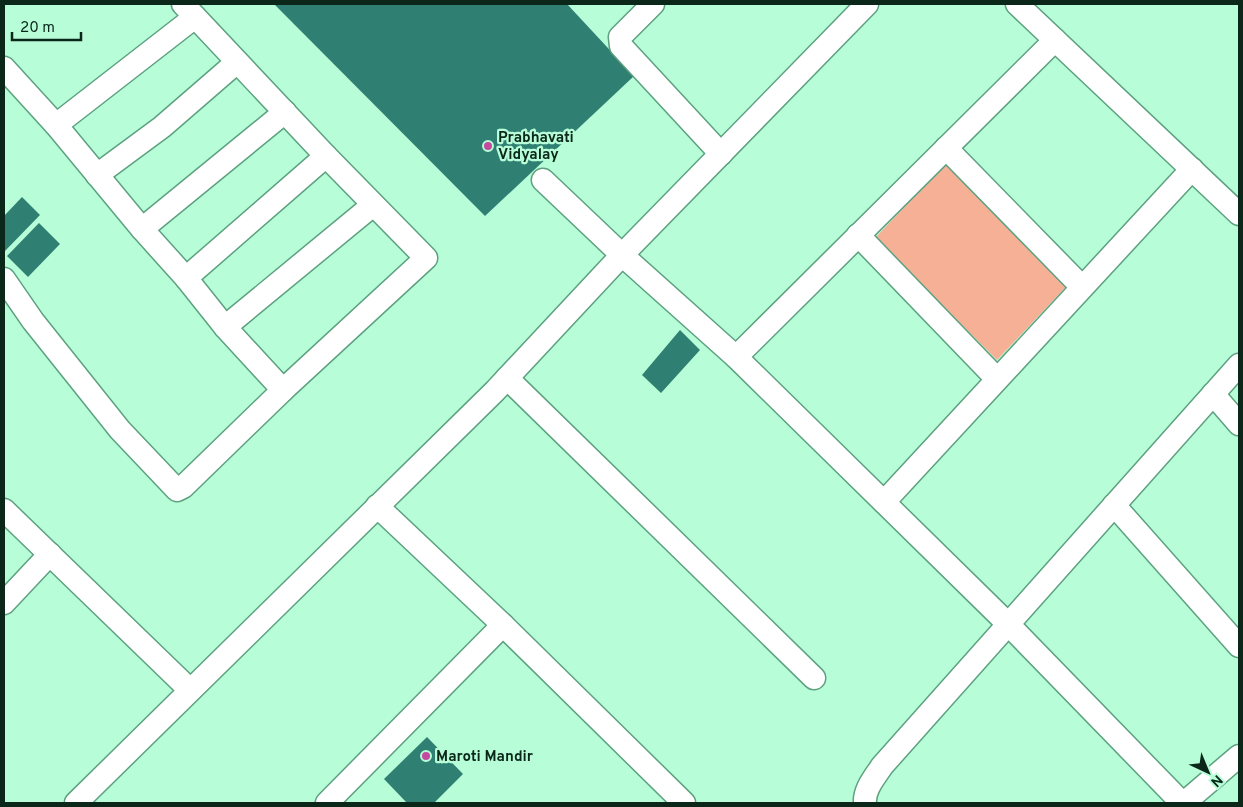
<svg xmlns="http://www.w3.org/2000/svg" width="1243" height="807" font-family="Overpass,sans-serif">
<rect width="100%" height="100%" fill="#b7fed8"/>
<!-- green -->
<path fill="#f6b096" d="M947 162 1066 287 997 360 875 238Z"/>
<!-- building -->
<g fill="#307f73">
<path d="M274 4H567L634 76 485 216Z"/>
<path d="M22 197 40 215 4 252V216Z"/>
<path d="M39 223 60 244 28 277 7 256Z"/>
<path d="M680 330 700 350 661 393 642 375Z"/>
<path d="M427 737 463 774 434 803H407L384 779Z"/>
</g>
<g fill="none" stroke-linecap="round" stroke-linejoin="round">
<!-- street casing -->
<g stroke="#5da180" stroke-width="25">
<g id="street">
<path d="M653 4 620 37 621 46 721 154"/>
<path d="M1017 4 1239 214"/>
<path d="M4 68 56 125 142 229 186 278 225 327 283 390 426 258 326 156 183 4"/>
<path d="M56 125 195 17"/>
<path d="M946 148 1082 287"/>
<path d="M97 175 162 127 237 62"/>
<path d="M543 180 622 255 736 357 1008 624 1182 803"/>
<path d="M142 229 285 112"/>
<path d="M858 235 997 379"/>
<path d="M186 278 326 156"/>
<path d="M4 279 33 321 120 430 177 490 183 487 283 390"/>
<path d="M225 327 373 205"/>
<path d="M736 357 1055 40"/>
<path d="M507 378 814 678"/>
<path d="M1213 394 1239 424"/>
<path d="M884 502 1192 169"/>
<path d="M1114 505 1239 646"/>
<path d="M377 506 503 625 684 803"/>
<path d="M4 510 190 690"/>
<path d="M4 603 50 554"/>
<path d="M76 803 495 391 622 255 867 4"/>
<path d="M327 803 503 625"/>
<path d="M865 803C864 789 875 777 882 766L1239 365"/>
<path d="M1184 803 1239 756"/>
</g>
</g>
<!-- street -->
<use href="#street" stroke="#fff" stroke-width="22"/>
</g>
<!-- markers -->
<g fill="#c34a9e" stroke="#b7fed8" stroke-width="2">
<circle cx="488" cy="146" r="5"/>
<circle cx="426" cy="756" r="5"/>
</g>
<g text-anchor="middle" stroke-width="4.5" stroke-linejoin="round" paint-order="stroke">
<!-- poi labels -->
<g font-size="15" font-weight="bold" fill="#0a271a" stroke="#b7fed8" text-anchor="start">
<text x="498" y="142">Prabhavati<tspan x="498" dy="17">Vidyalay</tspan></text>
<text x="436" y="761">Maroti Mandir</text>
</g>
</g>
<!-- border -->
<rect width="1243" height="807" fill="none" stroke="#0a271a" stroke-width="10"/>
<!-- north arrow -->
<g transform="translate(1208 772) rotate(136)" stroke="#b7fed8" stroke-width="4" paint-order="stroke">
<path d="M0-4L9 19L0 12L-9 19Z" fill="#0a271a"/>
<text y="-8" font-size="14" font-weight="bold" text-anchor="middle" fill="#0a271a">N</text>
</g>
<!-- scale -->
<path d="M12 32v8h69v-8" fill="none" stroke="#0a271a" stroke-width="2.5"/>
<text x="20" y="32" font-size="15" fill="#0a271a" stroke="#b7fed8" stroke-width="4" paint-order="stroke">20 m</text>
</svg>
